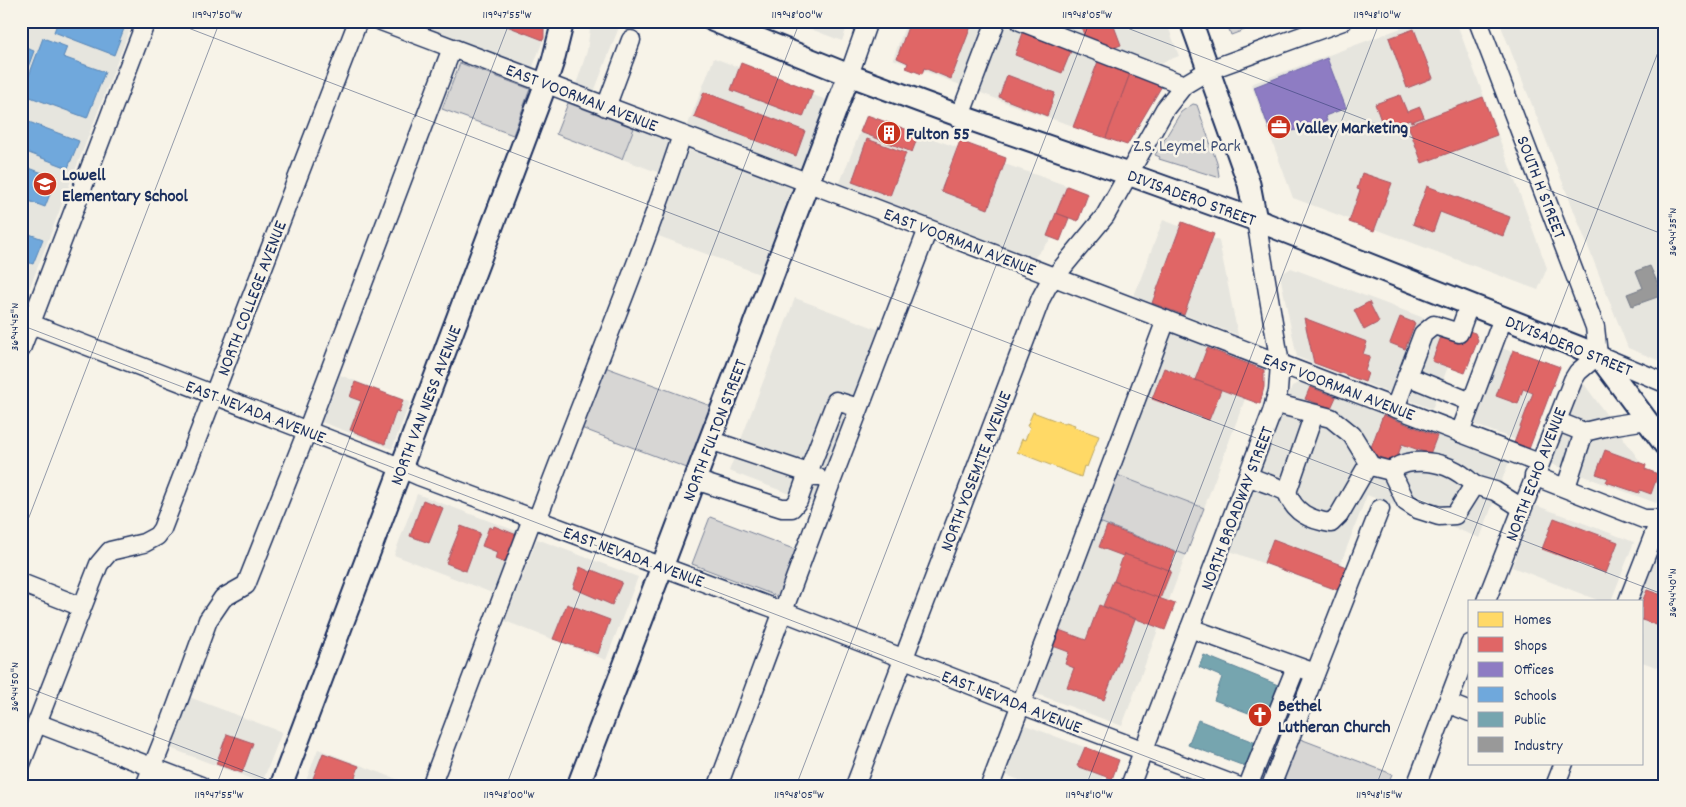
<svg xmlns="http://www.w3.org/2000/svg" width="1686" height="807" font-family="Dekko,sans-serif">
<rect width="100%" height="100%" fill="#f7f3e8"/>
<filter id="ink" filterUnits="userSpaceOnUse"><feTurbulence type="fractalNoise" baseFrequency=".02" numOctaves="2"/><feDisplacementMap in="SourceGraphic" scale="10" xChannelSelector="R" yChannelSelector="G"/><feConvolveMatrix kernelMatrix="1 2 1 2 8 2 1 2 1" color-interpolation-filters="sRGB"/></filter>
<g filter="url(#ink)">
<!-- built -->
<g fill="#e6e5de">
<path d="M21 21H133L21 310Z"/>
<path d="M406 21H547L542 43 532 69Z"/>
<path d="M591 21 621 22 594 92 576 85 587 51Z"/>
<path d="M790 21H849L842 41Z"/>
<path d="M907 21H1166L1179 56 1153 66 1072 35 1071 31 1054 25 1060 42 1164 81 1125 143 1028 111 893 59Z"/>
<path d="M1420 21H1456L1547 268 1538 290 1293 198 1251 84Z"/>
<path d="M1499 21H1665V363L1628 348Z"/>
<path d="M714 58 829 101 802 171 687 127Z"/>
<path d="M634 128 677 144 665 175 622 159Z"/>
<path d="M860 132 912 152 919 134 1085 192 1079 208 1034 258 839 185Z"/>
<path d="M689 150 795 189 762 275 656 235Z"/>
<path d="M1163 220 1219 241 1238 335 1134 296Z"/>
<path d="M1291 268 1461 332 1432 409 1297 357 1280 275Z"/>
<path d="M795 298 880 330 814 503 729 471Z"/>
<path d="M1167 329 1250 361 1249 383 1245 399 1204 508 1112 473Z"/>
<path d="M1499 347 1545 364 1516 440 1470 423Z"/>
<path d="M340 375 410 402 392 449 322 422Z"/>
<path d="M1303 381 1510 459 1480 538 1367 495 1331 589 1230 551 1292 386Z"/>
<path d="M1582 381 1665 496 1656 503 1551 464Z"/>
<path d="M417 494 524 534 500 596 394 555Z"/>
<path d="M1535 505 1634 542 1611 601H1600L1512 567Z"/>
<path d="M1665 509V670L1642 662V601H1623Z"/>
<path d="M1094 520 1186 555 1122 726 1029 691Z"/>
<path d="M537 539 638 577 606 660 505 621Z"/>
<path d="M189 697 282 732 262 783 170 748Z"/>
<path d="M1017 722 1111 757 1100 786H1035L998 772Z"/>
<path d="M318 749 415 786H304Z"/>
</g>
<!-- green -->
<g fill="#d7d6d4" stroke="#798299">
<path d="M1226 21H1268L1231 35Z"/>
<path d="M460 63 530 89 513 135 442 109Z"/>
<path d="M568 103 634 128 622 159 556 134Z"/>
<path d="M1193 104 1197 105 1217 163 1219 176 1217 177 1159 159 1160 157 1155 155 1181 112Z"/>
<path d="M605 367 711 406 687 468 581 428Z"/>
<path d="M1112 473 1204 508 1186 555 1094 520Z"/>
<path d="M710 517 796 550 779 597 692 564Z"/>
<path d="M1290 735 1392 774 1387 786H1280Z"/>
</g>
<!-- homes -->
<path fill="#ffd966" stroke="#bba664" d="M1033 412 1065 424 1066 422 1075 425 1074 427 1099 436 1087 467 1084 466 1081 477 1017 452 1022 439 1025 440 1030 427 1027 426Z"/>
<!-- shops -->
<g fill="#e06666" stroke="#a55664">
<path d="M494 21H544V38L543 40Z"/>
<path d="M910 21H973L951 79 924 68 922 74 906 68 908 63 897 58Z"/>
<path d="M1079 21H1112L1121 45 1108 50 1087 43Z"/>
<path d="M1414 29 1433 78 1407 88 1389 38Z"/>
<path d="M1023 33 1071 51 1062 73 1015 55Z"/>
<path d="M1099 59 1131 71 1106 138 1073 127Z"/>
<path d="M741 63 813 91 803 117 731 90Z"/>
<path d="M1131 71 1163 84 1127 145 1106 138Z"/>
<path d="M1007 75 1055 93 1047 116 999 97Z"/>
<path d="M704 92 805 131 796 156 694 117Z"/>
<path d="M1400 95 1407 112 1420 107 1424 117 1411 122 1410 120 1384 129 1375 104Z"/>
<path d="M1483 97 1497 135 1422 163 1408 125Z"/>
<path d="M867 115 919 134 912 152 860 132Z"/>
<path d="M867 139 906 153 890 196 852 182Z"/>
<path d="M960 141 1006 158 1005 162 988 209 941 191Z"/>
<path d="M1362 173 1392 183 1374 231 1349 222 1360 190 1357 189Z"/>
<path d="M1067 186 1088 194 1078 221 1056 213Z"/>
<path d="M1427 186 1510 217 1503 236 1440 212 1433 232 1413 224Z"/>
<path d="M1056 213 1069 218 1060 241 1047 236Z"/>
<path d="M1182 222 1214 234 1184 315 1152 303Z"/>
<path d="M1369 302 1379 322 1364 330 1354 310Z"/>
<path d="M1400 317 1415 323 1405 349 1390 343Z"/>
<path d="M1304 318 1367 342 1363 354 1370 356 1365 371 1368 373 1365 382 1314 363Z"/>
<path d="M1469 331 1475 333 1478 340 1465 373 1432 361 1442 334 1464 343Z"/>
<path d="M1207 348 1264 370V387L1260 404 1195 380Z"/>
<path d="M1513 350 1560 367 1529 449 1514 443 1533 393 1523 389 1518 404 1496 396Z"/>
<path d="M1164 368 1221 390 1209 420 1152 399Z"/>
<path d="M355 382 403 400 399 412 396 411 385 444 350 430 361 401 350 397Z"/>
<path d="M1310 387 1336 397 1331 408 1305 399Z"/>
<path d="M1383 415 1437 436 1430 454 1402 444 1395 463 1369 453Z"/>
<path d="M1605 450 1646 465 1645 469 1658 474 1651 494 1640 490 1639 493 1606 482 1608 478 1596 474Z"/>
<path d="M423 500 443 508 429 543 410 536Z"/>
<path d="M1554 518 1618 542 1606 573 1542 549Z"/>
<path d="M461 526 480 533 466 571 446 563Z"/>
<path d="M494 526 522 537 511 565 495 559 497 552 482 546 489 527 493 529Z"/>
<path d="M1107 526 1176 552 1169 570 1124 554 1123 556 1099 547Z"/>
<path d="M1273 539 1349 568 1340 591 1264 563Z"/>
<path d="M1124 554 1171 571 1160 599 1114 581Z"/>
<path d="M580 567 591 572 592 570 622 582 612 605 573 588Z"/>
<path d="M1113 581 1175 604 1165 630 1103 606Z"/>
<path d="M1647 590 1665 596V628L1642 620V602Z"/>
<path d="M567 604 610 620 598 654 553 639Z"/>
<path d="M1099 605 1135 619 1104 700 1067 687 1074 668 1065 664 1069 652 1053 646 1059 630 1086 640Z"/>
<path d="M227 734 253 743 242 773 216 764Z"/>
<path d="M1085 747 1119 760 1112 779 1077 766Z"/>
<path d="M323 753 359 766 352 786H310Z"/>
</g>
<!-- offices -->
<path fill="#8e7cc3" stroke="#6c65a5" d="M1327 58 1346 108 1325 116 1327 121 1304 129 1271 134 1254 87Z"/>
<!-- schools -->
<g fill="#6fa8dc" stroke="#5684b6">
<path d="M21 21H27L21 36Z"/>
<path d="M58 21H114L125 26 114 55 54 32Z"/>
<path d="M43 38 67 47 63 57 105 72 87 118 22 94Z"/>
<path d="M21 46 34 51 24 78 21 77Z"/>
<path d="M21 119 79 141 68 168 21 150Z"/>
<path d="M21 165 56 178 45 207 21 198Z"/>
<path d="M21 231 43 239 33 264 21 260Z"/>
<path d="M21 265 27 268 21 284Z"/>
</g>
<!-- public -->
<g fill="#76a5af" stroke="#5b8297">
<path d="M1204 655 1283 687 1270 721 1214 700 1222 677 1199 667Z"/>
<path d="M1198 720 1256 743 1247 767 1188 745Z"/>
</g>
<!-- industry -->
<path fill="#999" stroke="#737987" d="M1650 266 1663 295 1632 306 1627 294 1643 288 1636 271Z"/>
<g fill="none" stroke-linecap="round" stroke-linejoin="round">
<!-- minor casing -->
<g stroke="#1b2f5e" stroke-width="21">
<g id="minor">
<path d="M381 21 809 183 1539 463"/>
<path d="M1020 21 1184 85"/>
<path d="M1478 21 1595 327 1598 355"/>
<path d="M849 75 868 21"/>
<path d="M606 107 631 40"/>
<path d="M960 116 996 21"/>
<path d="M31 324 385 461 419 476 784 612 1020 704 1237 786"/>
<path d="M21 349 146 21"/>
<path d="M1598 355 1665 383"/>
<path d="M1407 376 1471 402"/>
<path d="M1275 401 1285 406 1331 418 1352 435 1371 466"/>
<path d="M1395 408 1423 334 1434 325 1459 333 1469 305"/>
<path d="M1556 421 1584 432 1609 426 1647 420"/>
<path d="M1460 433 1503 318"/>
<path d="M1391 471C1398 465 1404 463 1413 462 1438 460 1457 468 1474 485"/>
<path d="M1248 476C1261 482 1274 485 1287 492 1294 513 1310 520 1331 523L1339 515 1365 470 1371 466 1391 471 1406 502 1417 509 1439 516 1455 515 1474 485 1495 491 1522 508"/>
<path d="M1534 476 1644 519H1660"/>
<path d="M817 477 808 473 836 401 859 408"/>
<path d="M695 480 782 508H792L798 501 808 473 710 440"/>
<path d="M1566 487 1584 432"/>
<path d="M1287 492 1314 414"/>
<path d="M537 520C585 392 639 265 682 135"/>
<path d="M21 583 82 607"/>
<path d="M1486 601 1573 380 1578 372 1598 355"/>
<path d="M1628 601 1660 519 1665 516"/>
<path d="M1190 628 1315 673"/>
<path d="M1447 703 1470 712"/>
<path d="M37 723 201 786"/>
<path d="M21 764 99 564 110 551 144 543 157 536 162 529 358 21"/>
<path d="M145 786 172 718 208 620 223 598 246 585 307 431 452 48"/>
<path d="M431 786 532 519"/>
<path d="M718 786 831 482 928 229"/>
<path d="M855 786 1041 298 1048 285 1105 216 1165 109 1184 85 1209 70 1343 21"/>
<path d="M990 786 1166 320"/>
<path d="M1130 786 1272 412 1278 391 1280 364 1256 220"/>
<path d="M1248 786 1296 667"/>
<path d="M1271 786 1380 509"/>
<path d="M1416 786 1470 644"/>
<path d="M1555 786 1564 763"/>
</g>
</g>
<!-- major casing -->
<g stroke="#1b2f5e" stroke-width="25">
<g id="major">
<path d="M714 21 849 75 960 116 1128 174 1256 220 1598 355 1665 445"/>
<path d="M1191 21 1249 184 1256 220"/>
<path d="M281 786 542 94 553 61 563 21"/>
<path d="M578 786 662 567 710 440 849 75"/>
</g>
</g>
<!-- minor -->
<use href="#minor" stroke="#f7f3e8" stroke-width="18"/>
<!-- major -->
<use href="#major" stroke="#f7f3e8" stroke-width="21"/>
</g>
</g>
<!-- ticks -->
<path fill="none" stroke="#1b2f5e" stroke-width="1" stroke-opacity="0.45" d="M170 21 1665 595M1109 21 1665 235M21 325 1223 786M21 538 220 21M21 685 284 786M216 786 510 21M506 786 800 21M796 786 1090 21M1086 786 1380 21M1376 786 1665 34"/>
<!-- icons -->
<defs>
<g id="office-disc" transform="scale(1.25)"><circle r="9.5" fill="#c8321e" stroke="#f7f3e8"/><path d="M-6-3h4V-5.5h4V-3h4V5H-6ZM-1-4.5V-3h2v-1.5ZM-6 0V1H6V0Z" fill="#fff"/></g>
<g id="building-disc" transform="scale(1.25)"><circle r="9.5" fill="#c8321e" stroke="#f7f3e8"/><path d="M-4-6H4V6H1V3H-1V6H-4ZM-2.5-4.3h1.7v1.8h-1.7ZM.8-4.3h1.7v1.8H.8ZM-2.5-1h1.7V.8h-1.7ZM.8-1h1.7V.8H.8Z" fill="#fff"/></g>
<g id="school-disc" transform="scale(1.25)"><circle r="9.5" fill="#c8321e" stroke="#f7f3e8"/><path d="M0-5L7-2L0 1L-7-2ZM-4 1L0 2.5L4 1V4Q0 6-4 4Z" fill="#fff"/></g>
<g id="church-disc" transform="scale(1.25)"><circle r="9.5" fill="#c8321e" stroke="#f7f3e8"/><path d="M-1.2-6h2.4v3.5h3.3v2.4h-3.3V6h-2.4V-.1h-3.3v-2.4h3.3Z" fill="#fff"/></g>
</defs>
<g fill-rule="evenodd">
<use href="#office-disc" x="1279" y="127"/>
<use href="#building-disc" x="889" y="133"/>
<use href="#school-disc" x="45" y="184"/>
<use href="#church-disc" x="1260" y="715"/>
</g>
<g text-anchor="middle" stroke-width="5" stroke-linejoin="round" paint-order="stroke">
<!-- street labels -->
<g font-size="18" fill="#1b2f5e" stroke="#f7f3e8">
<text transform="translate(582 97) rotate(21)" y="6">EAST VOORMAN AVENUE</text>
<text transform="translate(1542 187) rotate(69)" y="6">SOUTH H STREET</text>
<text transform="translate(1192 197) rotate(20)" y="6">DIVISADERO STREET</text>
<text transform="translate(960 241) rotate(21)" y="6">EAST VOORMAN AVENUE</text>
<text transform="translate(251 298) rotate(-69)" y="6">NORTH COLLEGE AVENUE</text>
<text transform="translate(1569 345) rotate(22)" y="6">DIVISADERO STREET</text>
<text transform="translate(1339 386) rotate(21)" y="6">EAST VOORMAN AVENUE</text>
<text transform="translate(425 405) rotate(-69)" y="6">NORTH VAN NESS AVENUE</text>
<text transform="translate(256 411) rotate(21)" y="6">EAST NEVADA AVENUE</text>
<text transform="translate(714 430) rotate(-69)" y="6">NORTH FULTON STREET</text>
<text transform="translate(975 471) rotate(-69)" y="6">NORTH YOSEMITE AVENUE</text>
<text transform="translate(1535 474) rotate(-69)" y="6">NORTH ECHO AVENUE</text>
<text transform="translate(1236 508) rotate(-69)" y="6">NORTH BROADWAY STREET</text>
<text transform="translate(634 556) rotate(20)" y="6">EAST NEVADA AVENUE</text>
<text transform="translate(1012 701) rotate(21)" y="6">EAST NEVADA AVENUE</text>
</g>
<!-- poi labels -->
<g font-size="18" font-weight="bold" fill="#1b2f5e" stroke="#f7f3e8" text-anchor="start">
<text x="1296" y="133">Valley Marketing</text>
<text x="906" y="139">Fulton 55</text>
<text x="62" y="180">Lowell<tspan x="62" dy="21">Elementary School</tspan></text>
<text x="1278" y="711">Bethel<tspan x="1278" dy="21">Lutheran Church</tspan></text>
</g>
<!-- park labels -->
<g font-size="18" fill="#415076" stroke="#f7f3e8">
<text x="1187" y="151">Z.S. Leymel Park</text>
</g>
</g>
<!-- margin -->
<rect width="1686" height="807" fill="none" stroke="#f7f3e8" stroke-width="55"/>
<!-- legend -->
<rect x="1468" y="600" width="175" height="165" fill="#f7f3e8" stroke="#9fa5b1"/>
<rect x="1478" y="612" width="25" height="15" fill="#ffd966" stroke="#9fa5b1"/>
<text x="1514" y="624" font-size="15" fill="#1b2f5e">Homes</text>
<rect x="1478" y="637" width="25" height="15" fill="#e06666" stroke="#9fa5b1"/>
<text x="1514" y="650" font-size="15" fill="#1b2f5e">Shops</text>
<rect x="1478" y="662" width="25" height="15" fill="#8e7cc3" stroke="#9fa5b1"/>
<text x="1514" y="674" font-size="15" fill="#1b2f5e">Offices</text>
<rect x="1478" y="687" width="25" height="15" fill="#6fa8dc" stroke="#9fa5b1"/>
<text x="1514" y="700" font-size="15" fill="#1b2f5e">Schools</text>
<rect x="1478" y="712" width="25" height="15" fill="#76a5af" stroke="#9fa5b1"/>
<text x="1514" y="724" font-size="15" fill="#1b2f5e">Public</text>
<rect x="1478" y="737" width="25" height="15" fill="#999999" stroke="#9fa5b1"/>
<text x="1514" y="750" font-size="15" fill="#1b2f5e">Industry</text>
<rect x="28" y="28" width="1630" height="752" fill="none" stroke="#1b2f5e" stroke-width="2"/>
<g font-size="12" text-anchor="middle" fill="#1b2f5e">
<text x="217" y="18">119°47'50"W</text>
<text x="507" y="18">119°47'55"W</text>
<text x="797" y="18">119°48'00"W</text>
<text x="1087" y="18">119°48'05"W</text>
<text x="1377" y="18">119°48'10"W</text>
<text transform="translate(1672 232) rotate(-90)" y="4">36°44'35"N</text>
<text transform="translate(14 327) rotate(-90)" y="4">36°44'45"N</text>
<text transform="translate(1672 593) rotate(-90)" y="4">36°44'40"N</text>
<text transform="translate(14 687) rotate(-90)" y="4">36°44'50"N</text>
<text x="219" y="798">119°47'55"W</text>
<text x="509" y="798">119°48'00"W</text>
<text x="799" y="798">119°48'05"W</text>
<text x="1089" y="798">119°48'10"W</text>
<text x="1379" y="798">119°48'15"W</text>
</g>
</svg>
